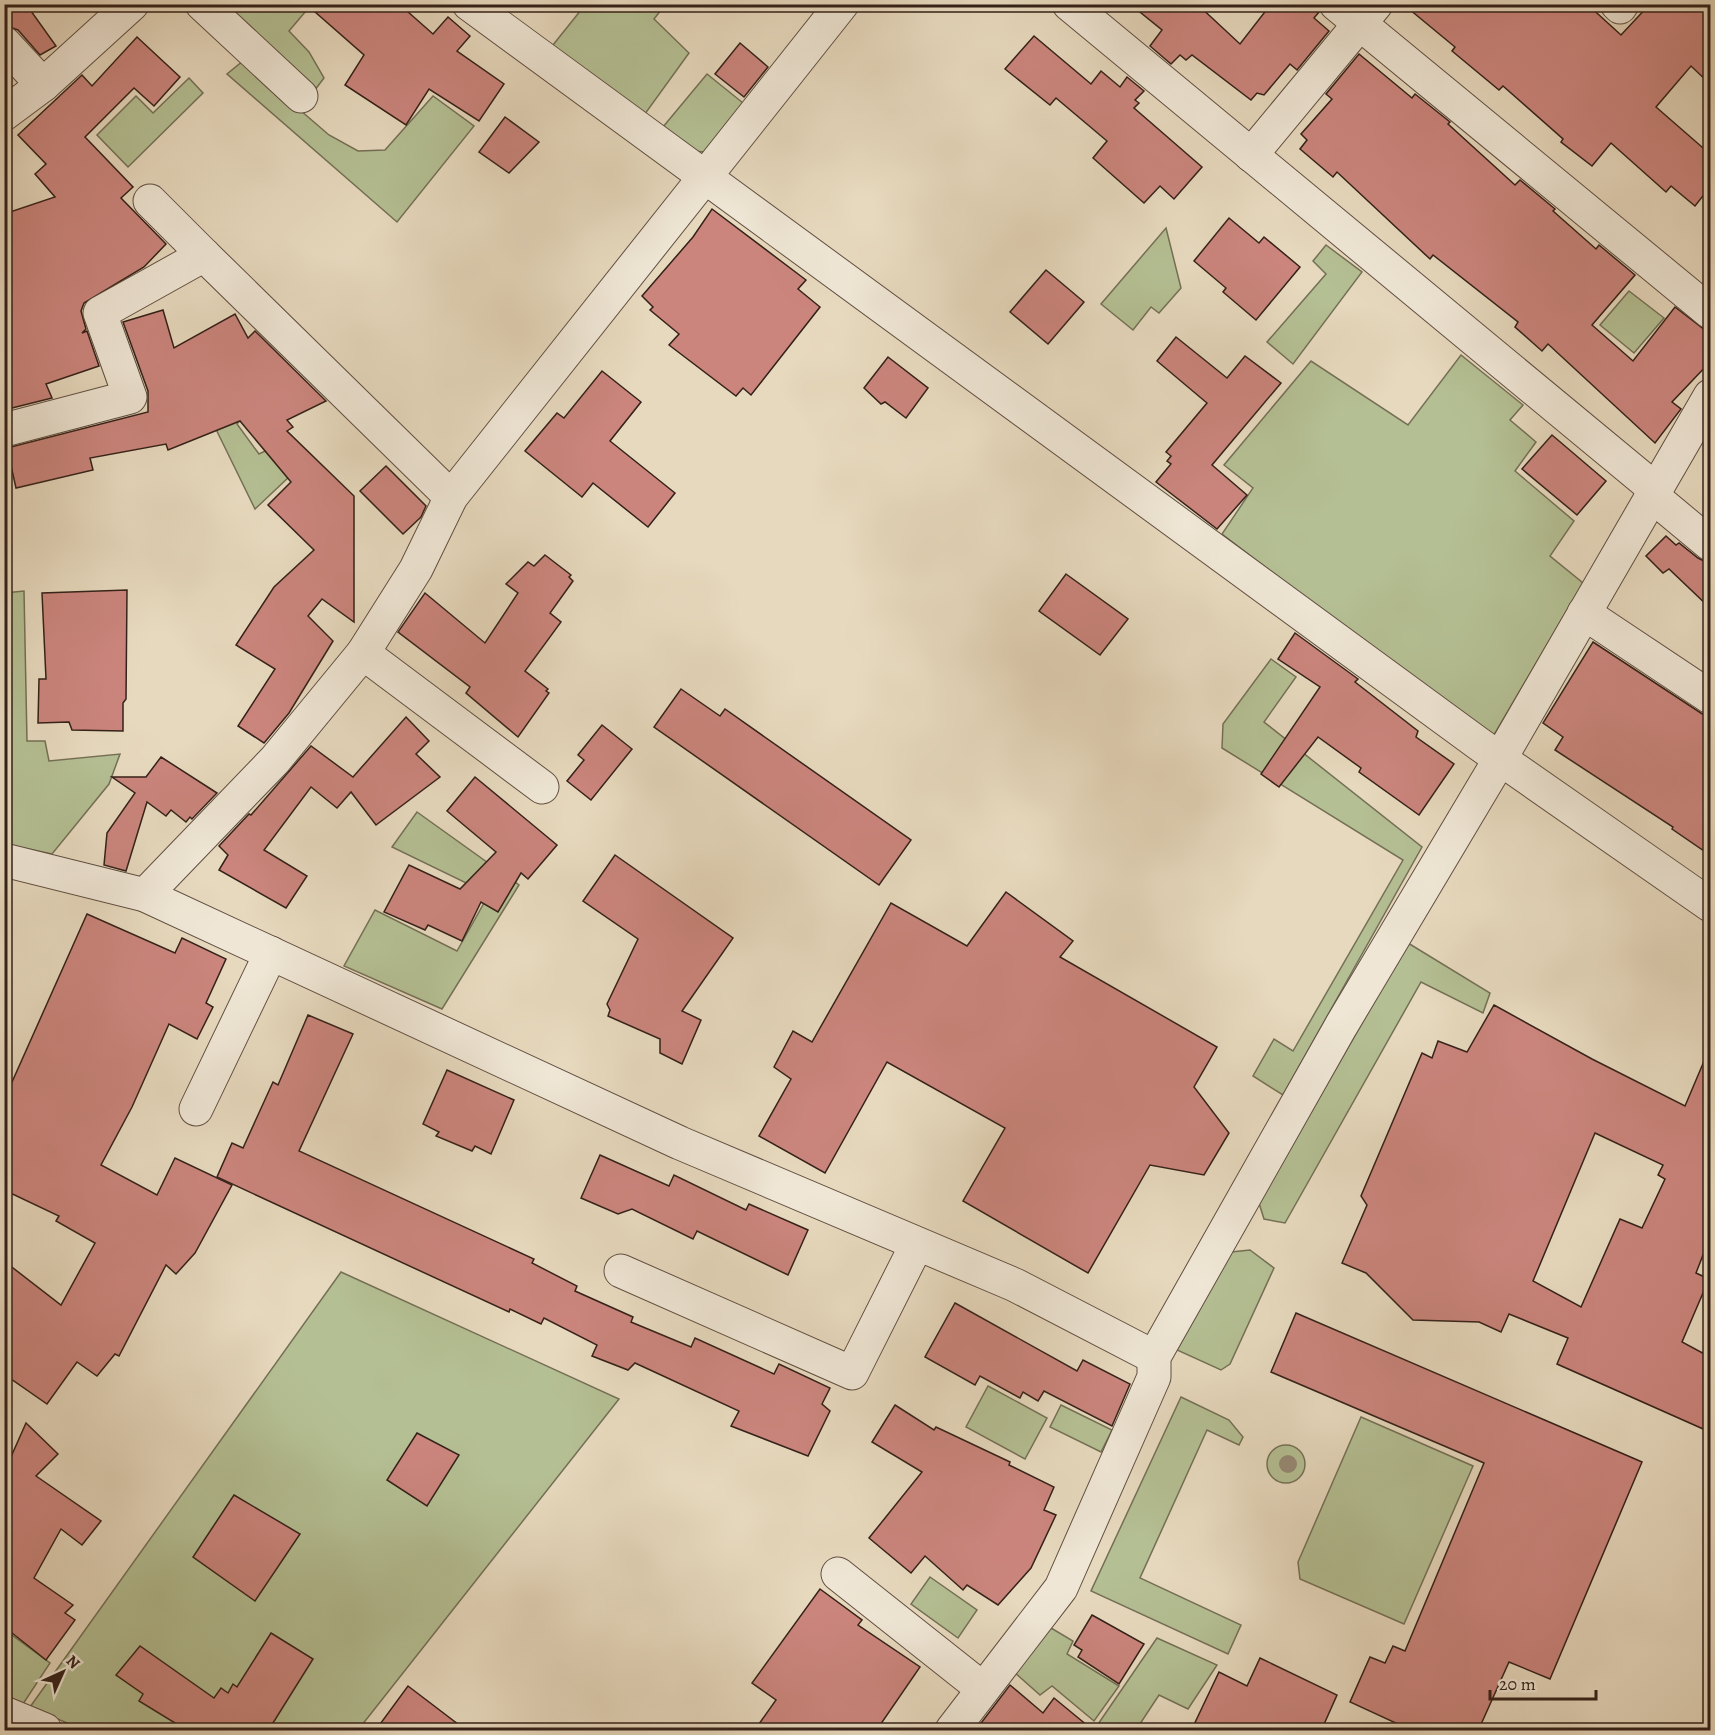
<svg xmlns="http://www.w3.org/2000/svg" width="1715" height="1735" font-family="Alegreya,serif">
<rect width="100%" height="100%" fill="#e7d9be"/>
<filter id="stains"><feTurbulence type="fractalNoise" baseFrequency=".00333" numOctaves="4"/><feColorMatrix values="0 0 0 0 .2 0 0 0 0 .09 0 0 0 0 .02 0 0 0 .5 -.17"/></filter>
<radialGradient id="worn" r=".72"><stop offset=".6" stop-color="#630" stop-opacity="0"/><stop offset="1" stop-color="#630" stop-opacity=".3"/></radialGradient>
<!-- green -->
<g fill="#b4bf93" stroke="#747056" stroke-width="1.5">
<path d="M220 5H311L289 31 309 52 324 78 311 95Z"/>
<path d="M585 5H665L654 19 689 53 642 118 553 45Z"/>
<path d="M243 61 329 135 358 151 385 150 433 96 474 126 397 222 227 74Z"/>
<path d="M707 74 743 103 704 152 694 151 663 127Z"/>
<path d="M189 78 203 93 128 167 97 135 136 96 153 113Z"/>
<path d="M1166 228 1181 288 1159 313 1151 307 1133 330 1101 304Z"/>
<path d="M1326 245 1362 272 1293 364 1267 342 1326 274 1313 261Z"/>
<path d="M1629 291 1664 318 1634 353 1600 325Z"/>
<path d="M1461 355 1523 405 1510 420 1536 442 1515 471 1574 521 1550 556 1583 583 1491 740 1222 534 1253 488 1224 465 1311 361 1408 425Z"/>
<path d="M209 415 241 419 237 424 259 454 265 451 307 460 255 509Z"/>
<path d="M24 591 27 741H45L49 761 120 754 109 784 52 854 5 844 4 593Z"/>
<path d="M1271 659 1296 677 1264 722 1422 847 1283 1095 1253 1076 1274 1039 1293 1051 1403 860 1222 748 1223 724Z"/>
<path d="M417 812 519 885 442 1009 344 966 375 910 457 951 489 894 392 847Z"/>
<path d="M1408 943 1490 993 1483 1013 1421 982 1285 1223 1264 1219 1259 1203Z"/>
<path d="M1250 1250 1274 1268 1230 1364 1221 1370 1177 1350 1231 1252Z"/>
<path d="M341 1272 619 1399 358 1730H83L30 1707Z"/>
<path d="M988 1386 1047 1418 1025 1459 966 1427Z"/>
<path d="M1181 1397 1229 1420 1243 1437 1239 1445 1207 1430 1140 1578 1241 1625 1228 1654 1091 1591Z"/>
<path d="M1061 1405 1112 1430 1101 1452 1050 1427Z"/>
<path d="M1361 1417 1473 1466 1404 1624 1300 1579 1298 1562Z"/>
<circle cx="1286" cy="1464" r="19"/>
<path d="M930 1577 977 1610 958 1638 911 1604Z"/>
<path d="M1051 1628 1073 1641 1067 1654 1119 1686 1094 1721 1052 1686 1040 1695 1013 1671Z"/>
<path d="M5 1630 50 1663 21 1707 5 1699Z"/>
<path d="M1157 1638 1217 1665 1188 1709 1159 1695 1136 1730H1094Z"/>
</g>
<!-- building -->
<g fill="#cb857d" stroke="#342119" stroke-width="1.5" fill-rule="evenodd">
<path d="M4 4H26L56 46 40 55 18 30 4 25Z"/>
<path d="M306 4H399L433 34 448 17 470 36 457 51 504 84 479 121 429 89 406 125 345 85 364 55Z"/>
<path d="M1130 4H1197L1240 44 1271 4H1318L1319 12 1314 18 1329 31 1297 70 1290 64 1264 95 1257 93 1251 100 1192 55 1186 60 1180 55 1171 64 1150 46 1162 30Z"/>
<path d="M1403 4H1587L1621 35 1650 4H1710V84L1691 66 1656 107 1710 154V187L1695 206 1671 186 1666 192 1611 143 1592 166 1561 142 1563 139 1503 86 1499 90 1452 51 1455 47Z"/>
<path d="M1034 36 1091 84 1101 71 1120 87 1127 77 1144 91 1135 100 1139 103 1134 108 1202 167 1174 199 1160 186 1144 203 1093 158 1107 141 1056 98 1050 105 1005 69Z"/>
<path d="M137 37 180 77 154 106 134 88 85 137 133 187 121 198 166 244 144 267 84 303 81 311 86 329 82 333 87 331 99 366 46 384 52 398 4 410V214L55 197 35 174 46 164 18 135 82 75 92 86Z"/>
<path d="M740 43 768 67 744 97 715 74Z"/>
<path d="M1359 54 1412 98 1415 94 1450 122 1448 124 1515 185 1520 180 1555 209 1553 211 1596 249 1599 245 1635 275 1592 325 1633 361 1675 307 1710 334V362L1672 402 1681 409 1655 443 1548 344 1542 351 1515 327 1518 322 1433 255 1430 259 1337 172 1333 177 1300 149 1307 140 1301 134 1332 99 1326 94Z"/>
<path d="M505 117 539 142 509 173 479 152Z"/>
<path d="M712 209 806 280 798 289 820 307 751 395 743 388 736 396 669 345 679 334 650 310 653 307 642 296 693 237Z"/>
<path d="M1229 218 1259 243 1264 237 1300 267 1256 320 1223 292 1226 288 1194 261Z"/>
<path d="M1046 270 1084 302 1048 344 1010 312Z"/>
<path d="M163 310 174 348 235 314 248 338 255 331 326 401 287 420 293 427 287 431 354 496V622L322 599 308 616 333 641 289 713 264 743 238 726 275 669 236 645 274 587 314 550 268 505 291 482 240 421 168 450 166 444 90 458 93 470 16 488 7 448 148 412V391L123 322Z"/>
<path d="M1176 337 1227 378 1245 356 1281 383 1212 465 1247 495 1217 529 1156 482 1171 464 1167 461 1171 456 1166 452 1207 403 1157 361Z"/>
<path d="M888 357 928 388 906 418 885 402 881 404 864 388Z"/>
<path d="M602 371 641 402 610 441 675 493 648 527 593 483 582 497 525 451 557 413 564 418Z"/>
<path d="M1552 435 1606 481 1577 515 1522 469Z"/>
<path d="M386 466 426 506 421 517 403 534 360 491Z"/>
<path d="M1666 536 1676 545 1679 543 1698 558 1710 564V608L1669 569 1663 573 1646 556Z"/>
<path d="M545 555 571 575 569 577 573 581 550 613 561 622 525 671 548 689 546 691 549 693 518 737 466 693 470 687 398 632 425 593 485 643 518 593 506 584 528 562 534 566Z"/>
<path d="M1066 574 1128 619 1100 655 1039 611Z"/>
<path d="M127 590 126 699 123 703V731L72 730 69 722 38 723 39 679H46L42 593Z"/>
<path d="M1295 633 1358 679 1355 682 1418 731 1416 737 1454 764 1419 815 1359 772 1361 768 1318 737 1279 787 1261 774 1320 687 1278 659Z"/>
<path d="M1593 642 1710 719V855L1672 829 1673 827 1555 750 1563 737 1543 723Z"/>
<path d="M681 689 720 716 725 709 911 840 879 885 654 727Z"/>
<path d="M406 717 429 741 416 754 440 777 376 825 351 792 337 808 311 787 264 850 307 876 286 908 219 870 228 855 219 846 249 814 251 815 311 746 353 777Z"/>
<path d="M602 725 632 749 591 800 567 781 584 760 578 755Z"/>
<path d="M161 757 217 793 192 819 190 817 186 822 171 810 166 816 147 802 126 871 104 865 107 833 135 793 112 777H146Z"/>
<path d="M475 777 557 845 528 879 521 873 498 912 481 902 462 941 428 925 425 930 384 912 409 865 460 889 496 852 447 811Z"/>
<path d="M615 855 733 938 682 1011 701 1020 682 1064 660 1053V1039L608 1016 610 1010 607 1004 638 939 583 901Z"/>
<path d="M1006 892 1073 941 1060 957 1217 1047 1194 1087 1229 1133 1204 1175 1150 1165 1088 1273 963 1201 1005 1128 887 1062 825 1173 759 1136 791 1079 774 1067 793 1031 812 1042 891 903 967 946Z"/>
<path d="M87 914 175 953 182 938 226 959 206 1003 213 1007 197 1039 169 1024 132 1107 101 1165 157 1195 175 1158 232 1185 195 1253 176 1274 166 1265 119 1356 115 1354 97 1376 77 1362 47 1404 4 1374V1261L61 1305 95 1243 56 1221 59 1216 4 1190V1100Z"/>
<path d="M1494 1005 1592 1059 1685 1106 1710 1047V1237L1696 1273 1709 1279 1682 1342 1710 1357V1432L1557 1364 1568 1338 1509 1314 1501 1332 1479 1322 1413 1320 1366 1273 1342 1263 1367 1205 1361 1196 1422 1053 1432 1058 1438 1041 1467 1052ZM1595 1133 1663 1165 1658 1175 1665 1179 1642 1228 1620 1219 1581 1307 1533 1281Z"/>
<path d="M308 1015 353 1034 299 1151 534 1259 532 1263 577 1286 575 1291 633 1317 631 1322 691 1347 695 1338 774 1374 779 1364 830 1388 822 1404 830 1411 808 1456 731 1426 739 1411 635 1363 628 1370 592 1356 597 1345 544 1318 541 1324 510 1309 509 1312 217 1177 232 1143 243 1148 273 1082 278 1085Z"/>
<path d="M447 1070 514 1100 491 1154 475 1146 472 1151 436 1136 439 1132 423 1124Z"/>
<path d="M600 1155 669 1186 674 1175 746 1210 749 1204 808 1230 788 1275 697 1231 693 1239 632 1209 618 1214 581 1198Z"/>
<path d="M955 1303 1077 1371 1083 1360 1130 1384 1112 1426 1044 1391 1038 1401 1023 1392 1020 1398 980 1376 975 1385 925 1357Z"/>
<path d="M1296 1313 1642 1462 1550 1679 1509 1662 1478 1731H1413L1350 1702 1370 1657 1385 1663 1393 1646 1405 1651 1484 1463 1271 1372Z"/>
<path d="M895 1405 934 1430 936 1427 1010 1462 1009 1465 1054 1487 1044 1510 1056 1515 1031 1568 998 1605 967 1585 963 1590 925 1556 911 1573 869 1538 922 1472 872 1442Z"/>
<path d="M26 1423 58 1454 36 1476 101 1521 82 1545 61 1529 34 1578 73 1605 65 1613 75 1620 46 1660 7 1629 4 1634V1454L10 1459Z"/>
<path d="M417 1433 459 1455 427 1506 387 1480Z"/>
<path d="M234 1495 300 1534 255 1601 193 1557Z"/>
<path d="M820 1589 862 1620 858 1625 920 1667 876 1731H754L776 1700 752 1683Z"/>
<path d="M1092 1615 1144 1644 1119 1684 1078 1657 1082 1650 1074 1645Z"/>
<path d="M271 1633 313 1659 268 1731H188L139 1701 143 1694 116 1675 140 1646 214 1698 221 1688 228 1693 233 1684 237 1687Z"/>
<path d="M1260 1658 1337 1695 1321 1731H1191L1219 1672 1247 1686Z"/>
<path d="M1010 1685 1043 1713 1054 1698 1094 1731H975Z"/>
<path d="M408 1686 467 1731H375Z"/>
</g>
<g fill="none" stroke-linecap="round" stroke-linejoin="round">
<!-- minor casing -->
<g stroke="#614f42" stroke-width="35">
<g id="minor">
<path d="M202 4 301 96"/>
<path d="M469 4 1479 744 1710 905"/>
<path d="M1069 4 1655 489"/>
<path d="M1336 4 1710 312"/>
<path d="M1617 4 1620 7 1622 4"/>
<path d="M4 43 43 85"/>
<path d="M4 114 43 85 132 4"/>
<path d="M1251 155 1376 4"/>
<path d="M150 201 204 255"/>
<path d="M4 430 130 397 100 313 204 255 451 497"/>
<path d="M1651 495 1710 544"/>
<path d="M1584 613 1710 697"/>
<path d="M363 653 542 787"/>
<path d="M4 860 145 895 680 1143 1015 1285 1154 1357"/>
<path d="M145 895 275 760 363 653 416 569 451 497 842 4"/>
<path d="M196 1109 271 953"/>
<path d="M621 1271 852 1373 917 1244"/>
<path d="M838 1574 983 1689"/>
<path d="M4 1713 45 1730"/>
<path d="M952 1730 1061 1588 1154 1377V1357L1341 1026 1500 759 1710 396"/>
</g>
</g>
<!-- minor -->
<use href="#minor" stroke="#efe6d5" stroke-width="33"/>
</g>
<!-- trees -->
<circle fill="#968974" cx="1288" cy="1464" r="9"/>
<!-- margin -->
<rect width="1715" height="1735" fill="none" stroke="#e7d9be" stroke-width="24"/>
<rect x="6" y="6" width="1703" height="1723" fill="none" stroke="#342119" stroke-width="3"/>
<rect x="12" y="12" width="1691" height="1711" fill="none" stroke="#342119" stroke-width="1.5"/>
<!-- north arrow -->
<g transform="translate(63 1672) rotate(45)" stroke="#efe6d5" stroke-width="4.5" paint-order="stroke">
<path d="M0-4.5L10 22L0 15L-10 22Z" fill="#342119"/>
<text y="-9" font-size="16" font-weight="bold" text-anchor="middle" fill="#342119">N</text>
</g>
<!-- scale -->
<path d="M1490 1690v9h106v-9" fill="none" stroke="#342119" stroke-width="3"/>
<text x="1499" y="1690" font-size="18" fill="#342119" stroke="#efe6d5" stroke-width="4.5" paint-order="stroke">20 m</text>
<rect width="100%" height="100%" filter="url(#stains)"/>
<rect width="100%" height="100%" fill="url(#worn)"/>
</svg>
